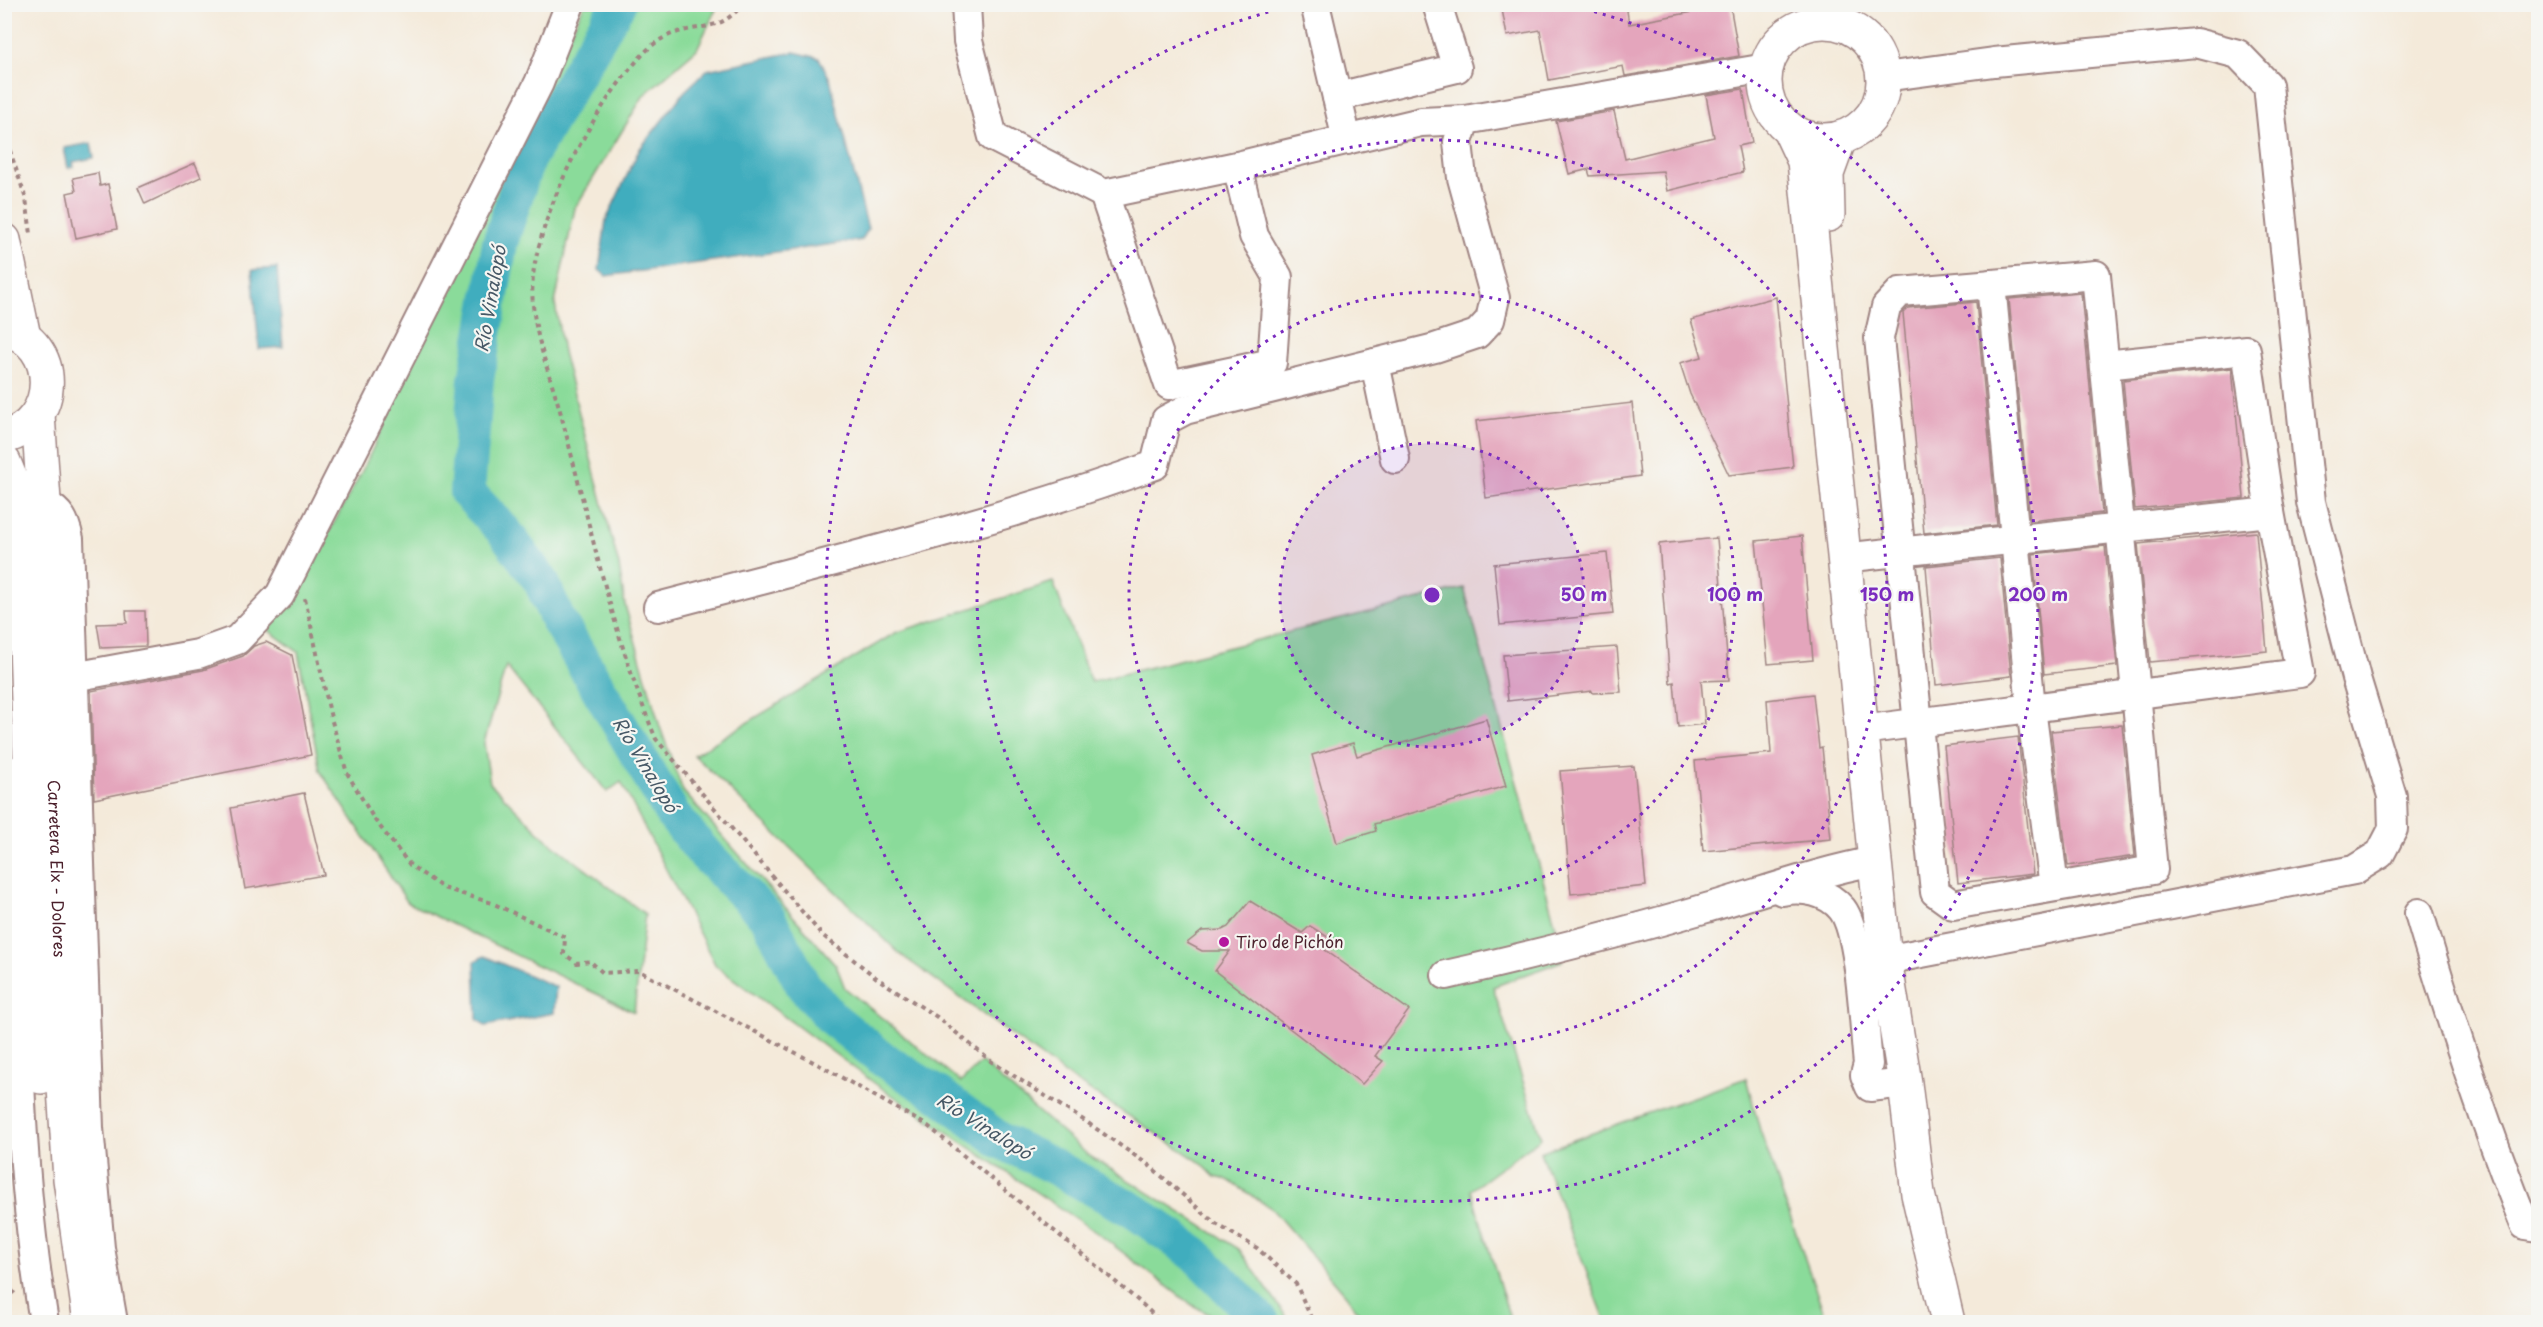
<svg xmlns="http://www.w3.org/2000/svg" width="2543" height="1327" font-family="'Playpen Sans',sans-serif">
<rect width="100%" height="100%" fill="#f6f6f2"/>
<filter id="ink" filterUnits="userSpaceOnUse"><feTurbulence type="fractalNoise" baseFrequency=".0167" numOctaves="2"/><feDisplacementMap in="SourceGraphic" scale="12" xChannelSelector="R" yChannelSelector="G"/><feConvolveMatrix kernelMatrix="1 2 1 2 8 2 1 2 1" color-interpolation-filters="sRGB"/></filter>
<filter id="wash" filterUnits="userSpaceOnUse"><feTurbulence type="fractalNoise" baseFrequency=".008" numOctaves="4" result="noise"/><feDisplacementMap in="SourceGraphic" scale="24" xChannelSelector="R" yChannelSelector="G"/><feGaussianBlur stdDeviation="1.35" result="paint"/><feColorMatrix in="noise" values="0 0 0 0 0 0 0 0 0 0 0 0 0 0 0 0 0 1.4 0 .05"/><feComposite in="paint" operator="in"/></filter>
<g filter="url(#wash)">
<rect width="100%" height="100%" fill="#f4eada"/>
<!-- green -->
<g fill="#8adb9a" stroke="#6a7d62" stroke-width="1.5">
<path d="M584 5H718L697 49 644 95 575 208 555 303 563 352 619 566 625 605 660 727 683 791 836 965 845 988 961 1082 981 1062 1088 1155 1239 1249 1290 1322H1223L1189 1303 1100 1235 877 1085 716 966 621 782 607 792 506 666 484 743 490 783 547 840 645 914 634 1012 408 903 320 771 298 652 268 630 310 567 362 471Z"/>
<path d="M1053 582 1091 682 1464 588 1557 931 1562 961 1493 987 1541 1138 1471 1190 1511 1322H1365L1347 1296 1271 1208 1228 1180 1215 1177 1200 1162 1072 1079 900 954 694 755 895 633Z"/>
<path d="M1746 1078 1760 1130 1827 1322H1606L1540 1152Z"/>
</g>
<!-- water -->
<g fill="#40adbe" stroke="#456674" stroke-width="1.5">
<path d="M794 52 819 58 830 79 868 229 862 240 606 276 599 270 606 220 639 150 684 92 707 70Z"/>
<path d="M91 143 94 158 73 162 74 167 68 168 64 148Z"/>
<path d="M277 268 283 347 259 349 252 270Z"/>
<path d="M484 956 556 987 554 1013 485 1026 477 1019 475 961Z"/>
</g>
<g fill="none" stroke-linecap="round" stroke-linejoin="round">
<!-- river -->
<path stroke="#40adbe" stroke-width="36" d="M618 4 527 160 500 243 476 380 467 492 504 531 541 581 558 620 673 815 704 853 768 918 803 985 832 1018 884 1060 941 1096 1001 1141 1055 1167 1136 1212 1195 1254 1262 1322"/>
</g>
<g id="blocks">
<!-- building -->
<g fill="#e4a5bc">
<path d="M1501 4H1626L1629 24 1730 5 1739 56 1625 76 1623 66 1549 80 1540 30 1507 36Z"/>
<path d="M1743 89 1752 143 1738 146 1743 172 1667 191 1663 171 1590 176 1588 170 1594 168 1569 174 1556 121 1614 111 1625 159 1714 137 1706 95Z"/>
<path d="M195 163 201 177 145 204 138 188Z"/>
<path d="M98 173 100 186 108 184 117 229 76 238 67 193 76 191 73 178Z"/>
<path d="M2081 293 2102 513 2030 521 2009 299Z"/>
<path d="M1776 297 1793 467 1729 475 1690 394 1680 363 1702 357 1691 320Z"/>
<path d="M1976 302 1997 525 1924 533 1903 313 1908 308Z"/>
<path d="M2232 368 2244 498 2135 509 2123 380Z"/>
<path d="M1632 403 1640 476 1486 498 1476 421Z"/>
<path d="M2256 532 2267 651 2150 662 2138 544Z"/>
<path d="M1802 536 1813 660 1768 664 1756 541Z"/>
<path d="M1717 538 1729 680 1701 681 1705 724 1678 727 1674 682 1670 683 1659 544Z"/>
<path d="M2105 546 2117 666 2044 674 2033 554Z"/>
<path d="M1607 553 1613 614 1500 625 1494 564Z"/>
<path d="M2000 558 2011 676 1936 685 1926 566Z"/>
<path d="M126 611H145L146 646 101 648 97 624 127 623Z"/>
<path d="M266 642 292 655 311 755 94 799 91 691 203 670 243 656 254 646Z"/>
<path d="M1617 647 1621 692 1593 693 1592 691 1508 701 1503 655Z"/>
<path d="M1813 694 1819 748 1822 747 1831 839 1703 851 1695 761 1771 753 1767 700Z"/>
<path d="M1486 719 1506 786 1374 824 1376 831 1337 843 1312 755 1353 743 1357 756Z"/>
<path d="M2122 725 2135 856 2068 866 2051 731Z"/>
<path d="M2018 737 2033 874 1958 883 1944 746Z"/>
<path d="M1634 766 1646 886 1571 894 1560 771Z"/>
<path d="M304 793 324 875 245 889 231 808Z"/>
<path d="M1250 901 1302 933 1310 926 1331 939 1325 950 1409 1010 1375 1056 1383 1061 1362 1084 1215 971 1230 951H1202L1187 943 1202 931 1222 930 1228 927Z"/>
</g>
</g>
</g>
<g filter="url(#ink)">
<use href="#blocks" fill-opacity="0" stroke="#9f8482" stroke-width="1.5"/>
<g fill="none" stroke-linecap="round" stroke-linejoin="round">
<!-- minor casing -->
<g stroke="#9f8482" stroke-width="32">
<g id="minor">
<path d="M966 4 968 41 993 137 1104 194 1237 166 1421 122 1465 120"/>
<path d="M1315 4 1347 140"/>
<path d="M1884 77 1994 62 2196 43 2238 54 2268 85 2311 502 2356 678 2392 796 2393 829 2380 854 2354 870 1885 960"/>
<path d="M1337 97 1457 68 1437 4"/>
<path d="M1104 194 1169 385 1272 363 1278 277 1254 236 1237 166"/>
<path d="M2096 275 2153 870 1953 905 1935 892 1879 338 1886 307 1900 292Z"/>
<path d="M1991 284 2031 708 2054 887"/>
<path d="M1375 363 1395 459"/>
<path d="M44 503C61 512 65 521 69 539L89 1128 100 1248 113 1322"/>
<path d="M1861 556 2270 512"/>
<path d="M658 607C824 563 993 524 1155 465L1166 420 1185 410 1435 348 1477 334 1490 320 1495 298 1462 178 1458 142 1465 120 1766 68"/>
<path d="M73 677 198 654 237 640 280 595 539 83 570 4"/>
<path d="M1877 728 2300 673 2270 512 2246 350 2105 365"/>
<path d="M15 771C17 955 13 1140 44 1322"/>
<path d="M1782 891C1803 887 1827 891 1842 909 1861 933 1864 1029 1868 1064L1865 1075 1870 1087 1905 1083"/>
<path d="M2419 913C2450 1019 2484 1123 2525 1225L2538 1227"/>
<path d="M1446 975C1533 955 1618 934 1703 909 1760 893 1816 872 1875 861"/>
</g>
</g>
<!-- major casing -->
<g stroke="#9f8482" stroke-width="36">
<g id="major">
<circle cx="1824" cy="81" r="59"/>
<path d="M1789 129 1804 161 1885 960 1905 1083 1918 1194 1948 1322"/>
<path d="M1828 215 1827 174 1840 138"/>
<path d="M4 240 24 337"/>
<path d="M4 329C61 341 60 424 4 437"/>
<path id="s1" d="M38 415 45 515 64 1088 70 1179 90 1322"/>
<path d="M4 462 15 489 22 528 41 1077"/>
</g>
</g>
<!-- path -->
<g stroke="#9f8482" stroke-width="4" stroke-dasharray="4.5 4.5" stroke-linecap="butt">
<path d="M745 4C737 10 728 20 719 23 690 32 670 27 645 52 596 104 549 192 535 263 524 319 550 369 563 422 591 529 613 636 656 739L822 935 878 979 937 1017 992 1062 1085 1121 1150 1166 1216 1224 1257 1248 1296 1284 1313 1322"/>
<path d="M4 133 26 199 31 234"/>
<path d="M305 598 331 718 347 773 374 819 410 865 443 888 492 903 565 937 564 954 577 963 590 961 603 973 639 971 821 1066 928 1126 1141 1303 1161 1322"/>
<path d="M4 1299 16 1290"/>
</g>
<!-- minor -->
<use href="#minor" stroke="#fff" stroke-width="28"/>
<!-- major -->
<use href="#major" stroke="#fff" stroke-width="33"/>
</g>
</g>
<!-- distance rings -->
<circle cx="1432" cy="595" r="152" fill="#7b2cbf" fill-opacity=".12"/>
<g fill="none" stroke="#7b2cbf" stroke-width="3" stroke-dasharray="3 6">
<circle cx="1432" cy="595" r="152"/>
<circle cx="1432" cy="595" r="303"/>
<circle cx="1432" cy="595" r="455"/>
<path d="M1568 5A606 606 0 1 1 1296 5"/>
</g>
<!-- markers -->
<circle fill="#b5179e" stroke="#f6f6f2" stroke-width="2" cx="1224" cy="942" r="6"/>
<g text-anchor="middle" stroke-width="4.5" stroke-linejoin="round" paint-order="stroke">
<!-- street labels -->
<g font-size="16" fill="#4a1f2b" stroke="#f6f6f2">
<text dy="6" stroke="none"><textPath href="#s1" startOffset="454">Carretera Elx - Dolores</textPath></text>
</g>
<!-- poi labels -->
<g font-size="16" fill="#4a1f2b" stroke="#f6f6f2" text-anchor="start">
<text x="1236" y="948">Tiro de Pichón</text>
</g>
<!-- water labels -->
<g font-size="18" font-style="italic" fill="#465866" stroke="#f6f6f2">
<text transform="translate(491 299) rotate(-80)" y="6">Río Vinalopó</text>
<text transform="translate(645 765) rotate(59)" y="6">Río Vinalopó</text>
<text transform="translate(984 1127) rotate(32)" y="6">Río Vinalopó</text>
</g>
</g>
<circle cx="1432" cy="595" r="9" fill="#7b2cbf" stroke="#f6f6f2" stroke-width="3"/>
<g font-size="18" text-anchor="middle" font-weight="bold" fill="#7b2cbf" stroke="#f6f6f2" stroke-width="4.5" stroke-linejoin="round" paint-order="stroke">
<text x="1584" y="601">50 m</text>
<text x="1735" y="601">100 m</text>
<text x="1887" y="601">150 m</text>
<text x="2038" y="601">200 m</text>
</g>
<!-- margin -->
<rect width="2543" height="1327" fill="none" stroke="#f6f6f2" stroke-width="24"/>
</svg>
